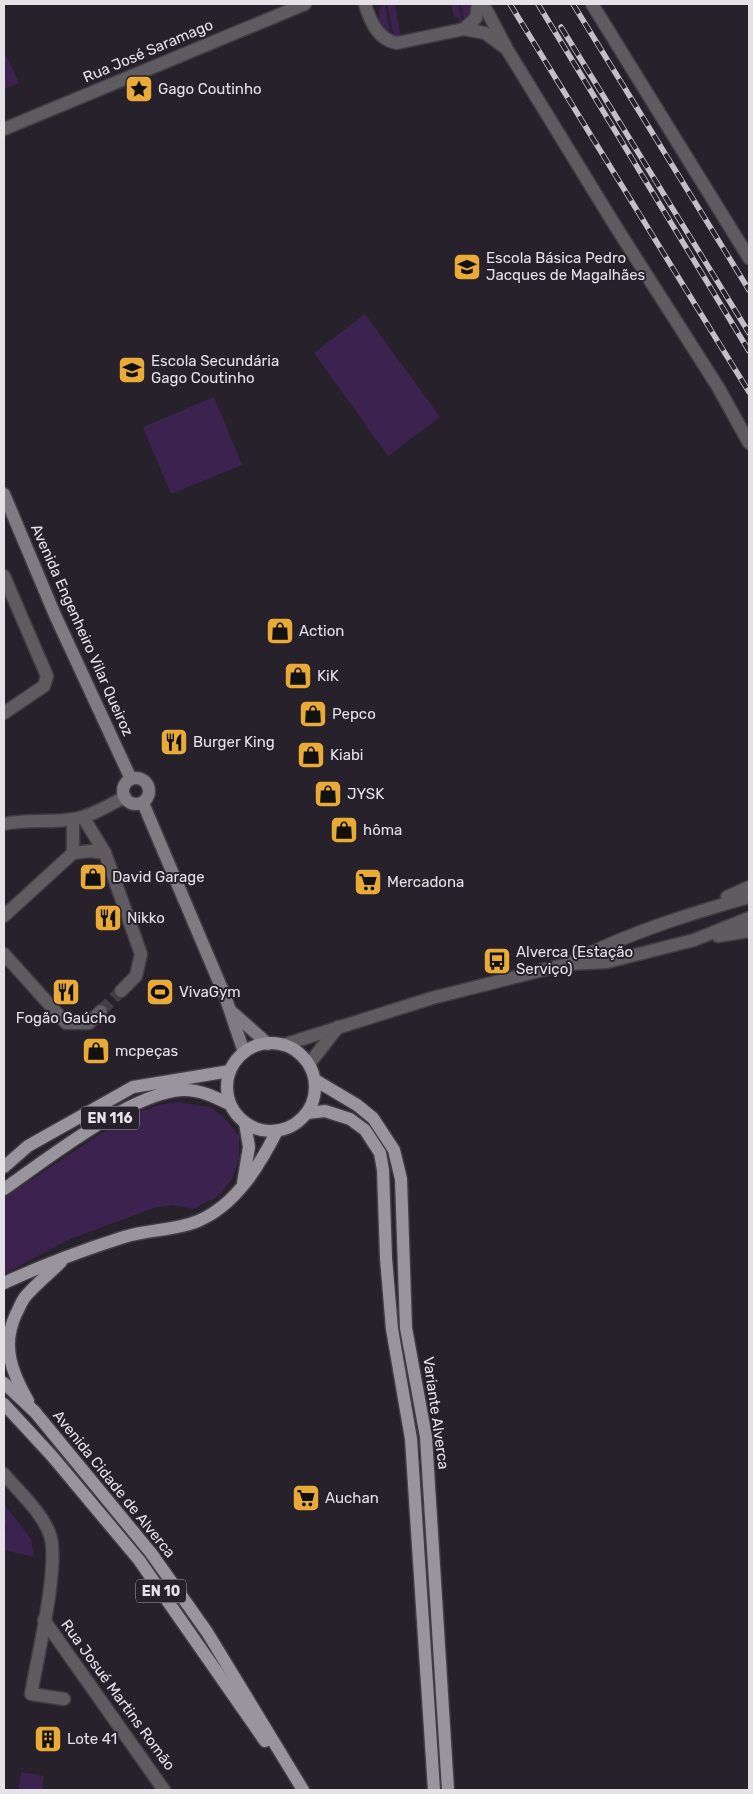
<svg xmlns="http://www.w3.org/2000/svg" width="753" height="1794" font-family="Rubik,sans-serif">
<rect width="100%" height="100%" fill="#26212a"/>
<!-- green -->
<g fill="#3c234f">
<path d="M383 4H385L391 37C378 30 375 15 383 4Z"/>
<path d="M387 4H395L401 38 394 37Z"/>
<path d="M451 4H458L463 25 458 26 460 18 454 17Z"/>
<path d="M461 4H474L473 13 464 23Z"/>
<path d="M7 56 19 83 4 89V57Z"/>
<path d="M365 314 440 417 388 456 314 353Z"/>
<path d="M214 397 242 465 171 494 143 427Z"/>
<path d="M176 1102 210 1107 223 1116 239 1136V1158L233 1177 219 1196 193 1209 173 1205 154 1208 70 1239 4 1274V1198L126 1117 159 1105Z"/>
<path d="M4 1504 31 1539 34 1557 4 1550 6 1526 4 1525Z"/>
<path d="M21 1772 44 1776 42 1790H18Z"/>
</g>
<g fill="none" stroke-linecap="round" stroke-linejoin="round">
<!-- minor-tunnel -->
<path stroke="#423e46" stroke-width="12" stroke-dasharray="12 6" stroke-linecap="butt" d="M101 1011 121 991"/>
<!-- minor casing -->
<g stroke="#413c44" stroke-width="15">
<g id="minor">
<path d="M481 4 487 11 508 51 616 227 718 387 749 443"/>
<path d="M592 4 749 258"/>
<path d="M464 29 485 33 504 47"/>
<path d="M4 129 305 4"/>
<path d="M4 576 47 676 44 686 4 713"/>
<path d="M83 817 105 853 141 954 136 976 121 991"/>
<path d="M4 824C27 819 51 823 74 819 92 816 109 805 125 797"/>
<path d="M73 853V820"/>
<path d="M727 897 749 887"/>
<path d="M4 916 73 853 91 851 105 853"/>
<path d="M718 936 749 931"/>
<path d="M4 954 66 1023H89L101 1011"/>
<path d="M572 962C628 933 689 914 749 897"/>
<path d="M283 1045 432 998 539 971 568 964 607 962 694 940 749 918"/>
<path d="M309 1064 338 1027"/>
<path d="M4 1474C19 1492 42 1512 50 1535 60 1564 37 1659 31 1694L64 1699"/>
<path d="M44 1620 164 1790"/>
</g>
</g>
<!-- tertiary casing -->
<g stroke="#413c44" stroke-width="15">
<path id="tertiary" d="M365 4C370 21 378 40 397 43L464 29 476 18 478 4"/>
</g>
<!-- secondary casing -->
<g stroke="#413c44" stroke-width="15">
<g id="secondary">
<path d="M4 494 55 615 131 779"/>
<circle cx="136" cy="791" r="13"/>
<path d="M143 803 225 996 244 1052"/>
<path d="M232 1012 268 1044"/>
</g>
</g>
<!-- primary casing -->
<g stroke="#413c44" stroke-width="15">
<g id="primary">
<circle cx="271" cy="1087" r="44"/>
<path d="M315 1080 357 1105 373 1118 394 1150 401 1179 406 1328 426 1437 448 1790"/>
<path d="M307 1113 325 1111 350 1119 365 1130 380 1153 383 1170 386 1258 392 1329 411 1439 434 1790"/>
<path d="M4 1167 28 1146 133 1087 230 1071"/>
<path d="M243 1183 249 1147 245 1123"/>
<path d="M4 1189C47 1159 131 1093 182 1090 199 1089 215 1097 229 1104"/>
<path d="M4 1283C43 1265 83 1250 124 1237 148 1229 175 1231 198 1221 236 1205 259 1166 277 1131"/>
<path d="M4 1383 35 1412 151 1553 207 1632 303 1790"/>
<path d="M28 1401C12 1373 1 1346 16 1314 19 1309 21 1302 25 1297 35 1285 49 1274 61 1262"/>
<path d="M4 1404 52 1456 139 1560 265 1741"/>
</g>
</g>
<!-- minor -->
<use href="#minor" stroke="#5e5c61" stroke-width="12"/>
<!-- tertiary -->
<use href="#tertiary" stroke="#5e5c61" stroke-width="12"/>
<!-- secondary -->
<use href="#secondary" stroke="#7f7b83" stroke-width="12"/>
<!-- primary -->
<use href="#primary" stroke="#99949e" stroke-width="12"/>
<!-- rail casing -->
<g stroke="#c3bfc6" stroke-width="5.5">
<g id="rail">
<path d="M510 4 749 392"/>
<path d="M538 4 749 351"/>
<path d="M573 4 749 290"/>
<path d="M561 27 749 333"/>
</g>
</g>
<!-- rail -->
<use href="#rail" stroke="#26212a" stroke-width="4" stroke-dasharray="11" stroke-linecap="butt"/>
</g>
<!-- icons -->
<defs>
<g id="sight-square" transform="scale(1.4375)"><rect x="-9" y="-9" width="18" height="18" rx="4" fill="#e9aa38" stroke="#26212a"/><path d="M0-6L1.8-2.2L6-1.7L2.9 1.2L3.7 5.4L0 3.3L-3.7 5.4L-2.9 1.2L-6-1.7L-1.8-2.2Z" fill="#111"/></g>
<g id="school-square" transform="scale(1.4375)"><rect x="-9" y="-9" width="18" height="18" rx="4" fill="#e9aa38" stroke="#26212a"/><path d="M0-5L7-2L0 1L-7-2ZM-4 1L0 2.5L4 1V4Q0 6-4 4Z" fill="#111"/></g>
<g id="shop-square" transform="scale(1.4375)"><rect x="-9" y="-9" width="18" height="18" rx="4" fill="#e9aa38" stroke="#26212a"/><path d="M-5-2.5h2.3a2.7 3.5 0 0 1 5.4 0H5L5.5 6h-11ZM-1.5-2.5h3a1.5 2.3 0 0 0-3 0Z" fill="#111"/></g>
<g id="restaurant-square" transform="scale(1.4375)"><rect x="-9" y="-9" width="18" height="18" rx="4" fill="#e9aa38" stroke="#26212a"/><path d="M-5-6h1v4h1v-4h1v4h1v-4h1v5L-1.5 .5V6h-2V.5L-5-1ZM5-6V6H3V1.5H1.5Q1.5-4 5-6Z" fill="#111"/></g>
<g id="supermarket-square" transform="scale(1.4375)"><rect x="-9" y="-9" width="18" height="18" rx="4" fill="#e9aa38" stroke="#26212a"/><path d="M-6-5.5h2.5l.6 2H6L4.5 2H-2.5L-4.4-4H-6ZM-1.5 3.2a1.3 1.3 0 1 0 .1 0ZM3 3.2a1.3 1.3 0 1 0 .1 0Z" fill="#111"/></g>
<g id="bus-square" transform="scale(1.4375)"><rect x="-9" y="-9" width="18" height="18" rx="4" fill="#e9aa38" stroke="#26212a"/><path d="M-5-6H5V4H4V6H2V4H-2V6H-4V4H-5ZM-3.5-4V0h7V-4ZM-3.5 1.2v1.5H-2V1.2ZM2 1.2v1.5H3.5V1.2Z" fill="#111"/></g>
<g id="stadium-square" transform="scale(1.4375)"><rect x="-9" y="-9" width="18" height="18" rx="4" fill="#e9aa38" stroke="#26212a"/><path d="M0-5a6.5 5 0 1 0 0 10a6.5 5 0 1 0 0-10ZM-3.5-1.8h7v3.6h-7Z" fill="#111"/></g>
<g id="building-square" transform="scale(1.4375)"><rect x="-9" y="-9" width="18" height="18" rx="4" fill="#e9aa38" stroke="#26212a"/><path d="M-4-6H4V6H1V3H-1V6H-4ZM-2.5-4.3h1.7v1.8h-1.7ZM.8-4.3h1.7v1.8H.8ZM-2.5-1h1.7V.8h-1.7ZM.8-1h1.7V.8H.8Z" fill="#111"/></g>
</defs>
<g fill-rule="evenodd">
<use href="#sight-square" x="139" y="89"/>
<use href="#school-square" x="467" y="267"/>
<use href="#school-square" x="132" y="370"/>
<use href="#shop-square" x="280" y="631"/>
<use href="#shop-square" x="298" y="676"/>
<use href="#shop-square" x="313" y="714"/>
<use href="#restaurant-square" x="174" y="742"/>
<use href="#shop-square" x="311" y="755"/>
<use href="#shop-square" x="328" y="794"/>
<use href="#shop-square" x="344" y="830"/>
<use href="#shop-square" x="93" y="877"/>
<use href="#supermarket-square" x="368" y="882"/>
<use href="#restaurant-square" x="108" y="918"/>
<use href="#bus-square" x="497" y="961"/>
<use href="#restaurant-square" x="66" y="992"/>
<use href="#stadium-square" x="160" y="992"/>
<use href="#shop-square" x="96" y="1051"/>
<use href="#supermarket-square" x="306" y="1498"/>
<use href="#building-square" x="48" y="1739"/>
</g>
<g text-anchor="middle" stroke-width="4" stroke-linejoin="round" paint-order="stroke">
<!-- shield labels -->
<g fill="#26212a" stroke="#aba7ae" stroke-width="1">
<rect x="81" y="1106.5" width="58" height="23" rx="4"/>
<rect x="136" y="1579.5" width="50" height="23" rx="4"/>
</g>
<g font-size="14" font-weight="bold" fill="#e4e1e7">
<text x="110" y="1123">EN 116</text>
<text x="161" y="1596">EN 10</text>
</g>
<!-- street labels -->
<g font-size="15" fill="#e4e1e7" stroke="#26212a">
<text transform="translate(148 51) rotate(-23)" y="5">Rua José Saramago</text>
<text transform="translate(82 630) rotate(66)" y="5">Avenida Engenheiro Vilar Queiroz</text>
<text transform="translate(436 1413) rotate(82)" y="5">Variante Alverca</text>
<text transform="translate(114 1484) rotate(51)" y="5">Avenida Cidade de Alverca</text>
<text transform="translate(118 1695) rotate(54)" y="5">Rua Josué Martins Romão</text>
</g>
<!-- poi labels -->
<g font-size="15" fill="#e4e1e7" stroke="#26212a" text-anchor="start">
<text x="158" y="94">Gago Coutinho</text>
<text x="486" y="263">Escola Básica Pedro<tspan x="486" dy="17">Jacques de Magalhães</tspan></text>
<text x="151" y="366">Escola Secundária<tspan x="151" dy="17">Gago Coutinho</tspan></text>
<text x="299" y="636">Action</text>
<text x="317" y="681">KiK</text>
<text x="332" y="719">Pepco</text>
<text x="193" y="747">Burger King</text>
<text x="330" y="760">Kiabi</text>
<text x="347" y="799">JYSK</text>
<text x="363" y="835">hôma</text>
<text x="112" y="882">David Garage</text>
<text x="387" y="887">Mercadona</text>
<text x="127" y="923">Nikko</text>
<text x="516" y="957">Alverca (Estação<tspan x="516" dy="17">Serviço)</tspan></text>
<text x="179" y="997">VivaGym</text>
<text x="66" y="1023" text-anchor="middle">Fogão Gaúcho</text>
<text x="115" y="1056">mcpeças</text>
<text x="325" y="1503">Auchan</text>
<text x="67" y="1744">Lote 41</text>
</g>
</g>
<!-- border -->
<rect width="753" height="1794" fill="none" stroke="#e4e1e7" stroke-width="10"/>
</svg>
